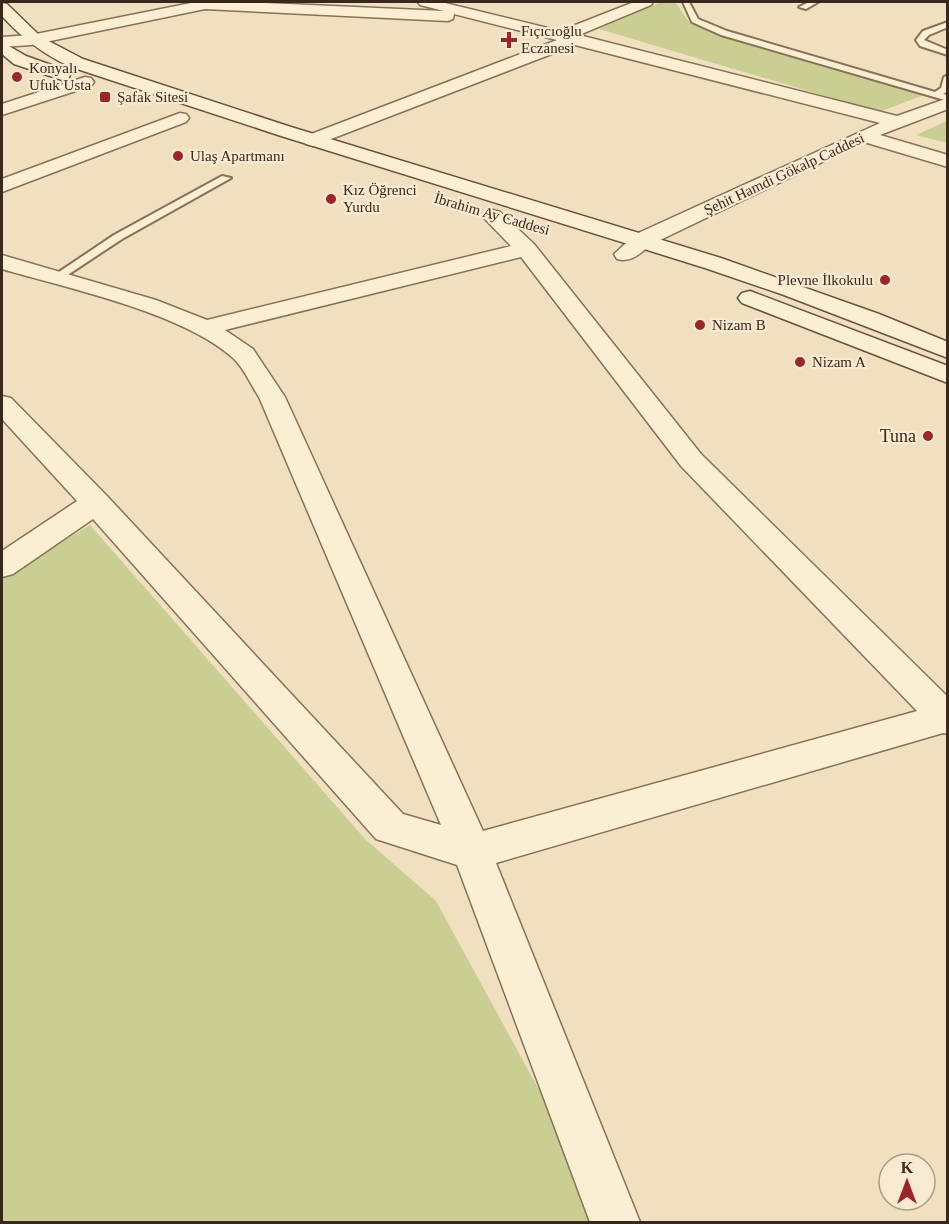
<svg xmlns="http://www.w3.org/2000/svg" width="949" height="1224" font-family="Georgia,serif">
<rect width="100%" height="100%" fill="#f0e0c0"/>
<!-- green -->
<g fill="#c9ce93">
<path d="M661 2H675L690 23 924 95 879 112 599 29Z"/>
<path d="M947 121V143L916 135Z"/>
<path d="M90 525 365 839 436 901 611 1222H2V578Z"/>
</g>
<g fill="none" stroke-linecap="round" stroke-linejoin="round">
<!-- lane casing -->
<g stroke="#897157" stroke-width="4">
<g id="lane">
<path d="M683 2H689L698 19 727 31 935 92 941 88 944 77 948 75V91L943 94 948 95V101L721 35 692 22Z"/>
<path d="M809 2H818L806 9 799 7Z"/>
<path d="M948 22V27L929 35 924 40 948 50V55L920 46 916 40 923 31Z"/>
<path d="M222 176 231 178 122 239 60 280 56 281 50 278 114 235Z"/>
</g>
</g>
<!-- street casing -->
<g stroke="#897157" stroke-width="3">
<g id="street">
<path d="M196 2H244L444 11 420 5 418 2H441L560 31 634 2H653L651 5 579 35 897 116 948 98V109L880 135 948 155V167L864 142 652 244C640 253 632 263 617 259L614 254 636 234 880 123 575 45 313 146 306 144 304 140 306 136 557 40 454 14 453 19 448 21 205 9 31 45 2 47V37L31 35Z"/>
<path d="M85 77 91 78 94 82 91 86 2 115V104Z"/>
<path d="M180 113 186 114 189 118 186 122 2 192V179Z"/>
<path d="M493 210 500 212 534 244 701 454 948 697V734L943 733 496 863 640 1222H590L457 865 376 839 93 519 13 574 2 577V551L77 501 2 419V396L11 398 107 496 403 814 441 825 259 397C251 385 244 368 233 358 184 313 67 288 2 269V255L156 300 207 320 511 246 482 216 486 212ZM521 257 681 466 917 711 483 831 285 397 253 349 225 330Z"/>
</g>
</g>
<!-- secondary casing -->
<g stroke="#6b523a" stroke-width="3">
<g id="secondary">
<path d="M2 3 7 4 41 37 83 59 291 127 721 258 879 314 948 342V358L784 295 705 268 278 135 71 67C43 54 22 38 2 16Z"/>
<path d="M2 42 26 56 68 71 70 75 68 79 62 80 14 64 2 54Z"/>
<path d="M750 291 948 366V383L742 303 738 298 742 293Z"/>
</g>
</g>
<!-- lane -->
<use href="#lane" fill="#faeed3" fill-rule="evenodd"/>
<!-- street -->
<use href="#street" fill="#faeed3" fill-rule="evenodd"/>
<!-- secondary -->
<use href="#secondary" fill="#faeed3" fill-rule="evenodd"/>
</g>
<!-- markers -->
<g fill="#9b2528" stroke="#f7ead0" stroke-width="2">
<path d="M506 31h6v6h6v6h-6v6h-6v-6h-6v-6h6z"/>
<circle cx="17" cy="77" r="6"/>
<rect x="99" y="91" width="12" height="12" rx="3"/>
<circle cx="178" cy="156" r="6"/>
<circle cx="331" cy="199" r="6"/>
<circle cx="885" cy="280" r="6"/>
<circle cx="700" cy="325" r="6"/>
<circle cx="800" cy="362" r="6"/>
<circle cx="928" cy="436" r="6"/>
</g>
<g text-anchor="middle" stroke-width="4.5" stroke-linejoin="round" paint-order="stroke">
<!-- far-poi labels -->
<g font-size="15" fill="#38291c" stroke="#f7ead0" text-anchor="start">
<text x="521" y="36">Fıçıcıoğlu<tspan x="521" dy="17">Eczanesi</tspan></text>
<text x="29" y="73">Konyalı<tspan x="29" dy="17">Ufuk Usta</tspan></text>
<text x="117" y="102">Şafak Sitesi</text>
<text x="190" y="161">Ulaş Apartmanı</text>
<text x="343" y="195">Kız Öğrenci<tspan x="343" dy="17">Yurdu</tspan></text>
<text x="873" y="285" text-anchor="end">Plevne İlkokulu</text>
<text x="712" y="330">Nizam B</text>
<text x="812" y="367">Nizam A</text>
</g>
<!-- far-street labels -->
<g font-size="15" fill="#38291c" stroke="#f7ead0">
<text transform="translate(784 174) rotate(-25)" y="5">Şehit Hamdi Gökalp Caddesi</text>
<text transform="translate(492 214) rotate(16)" y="5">İbrahim Ay Caddesi</text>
</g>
<!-- poi labels -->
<g font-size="18" fill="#38291c" stroke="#f7ead0" text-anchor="end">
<text x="916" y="442">Tuna</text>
</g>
</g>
<!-- border -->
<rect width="949" height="1224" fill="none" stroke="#38291c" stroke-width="6"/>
<!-- north arrow -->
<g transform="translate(907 1182)"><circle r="28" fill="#f7ead0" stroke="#ab9d88" stroke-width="1.5"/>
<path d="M0-4.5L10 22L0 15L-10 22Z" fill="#9b2528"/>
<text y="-9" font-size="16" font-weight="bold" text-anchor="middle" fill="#38291c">K</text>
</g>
</svg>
